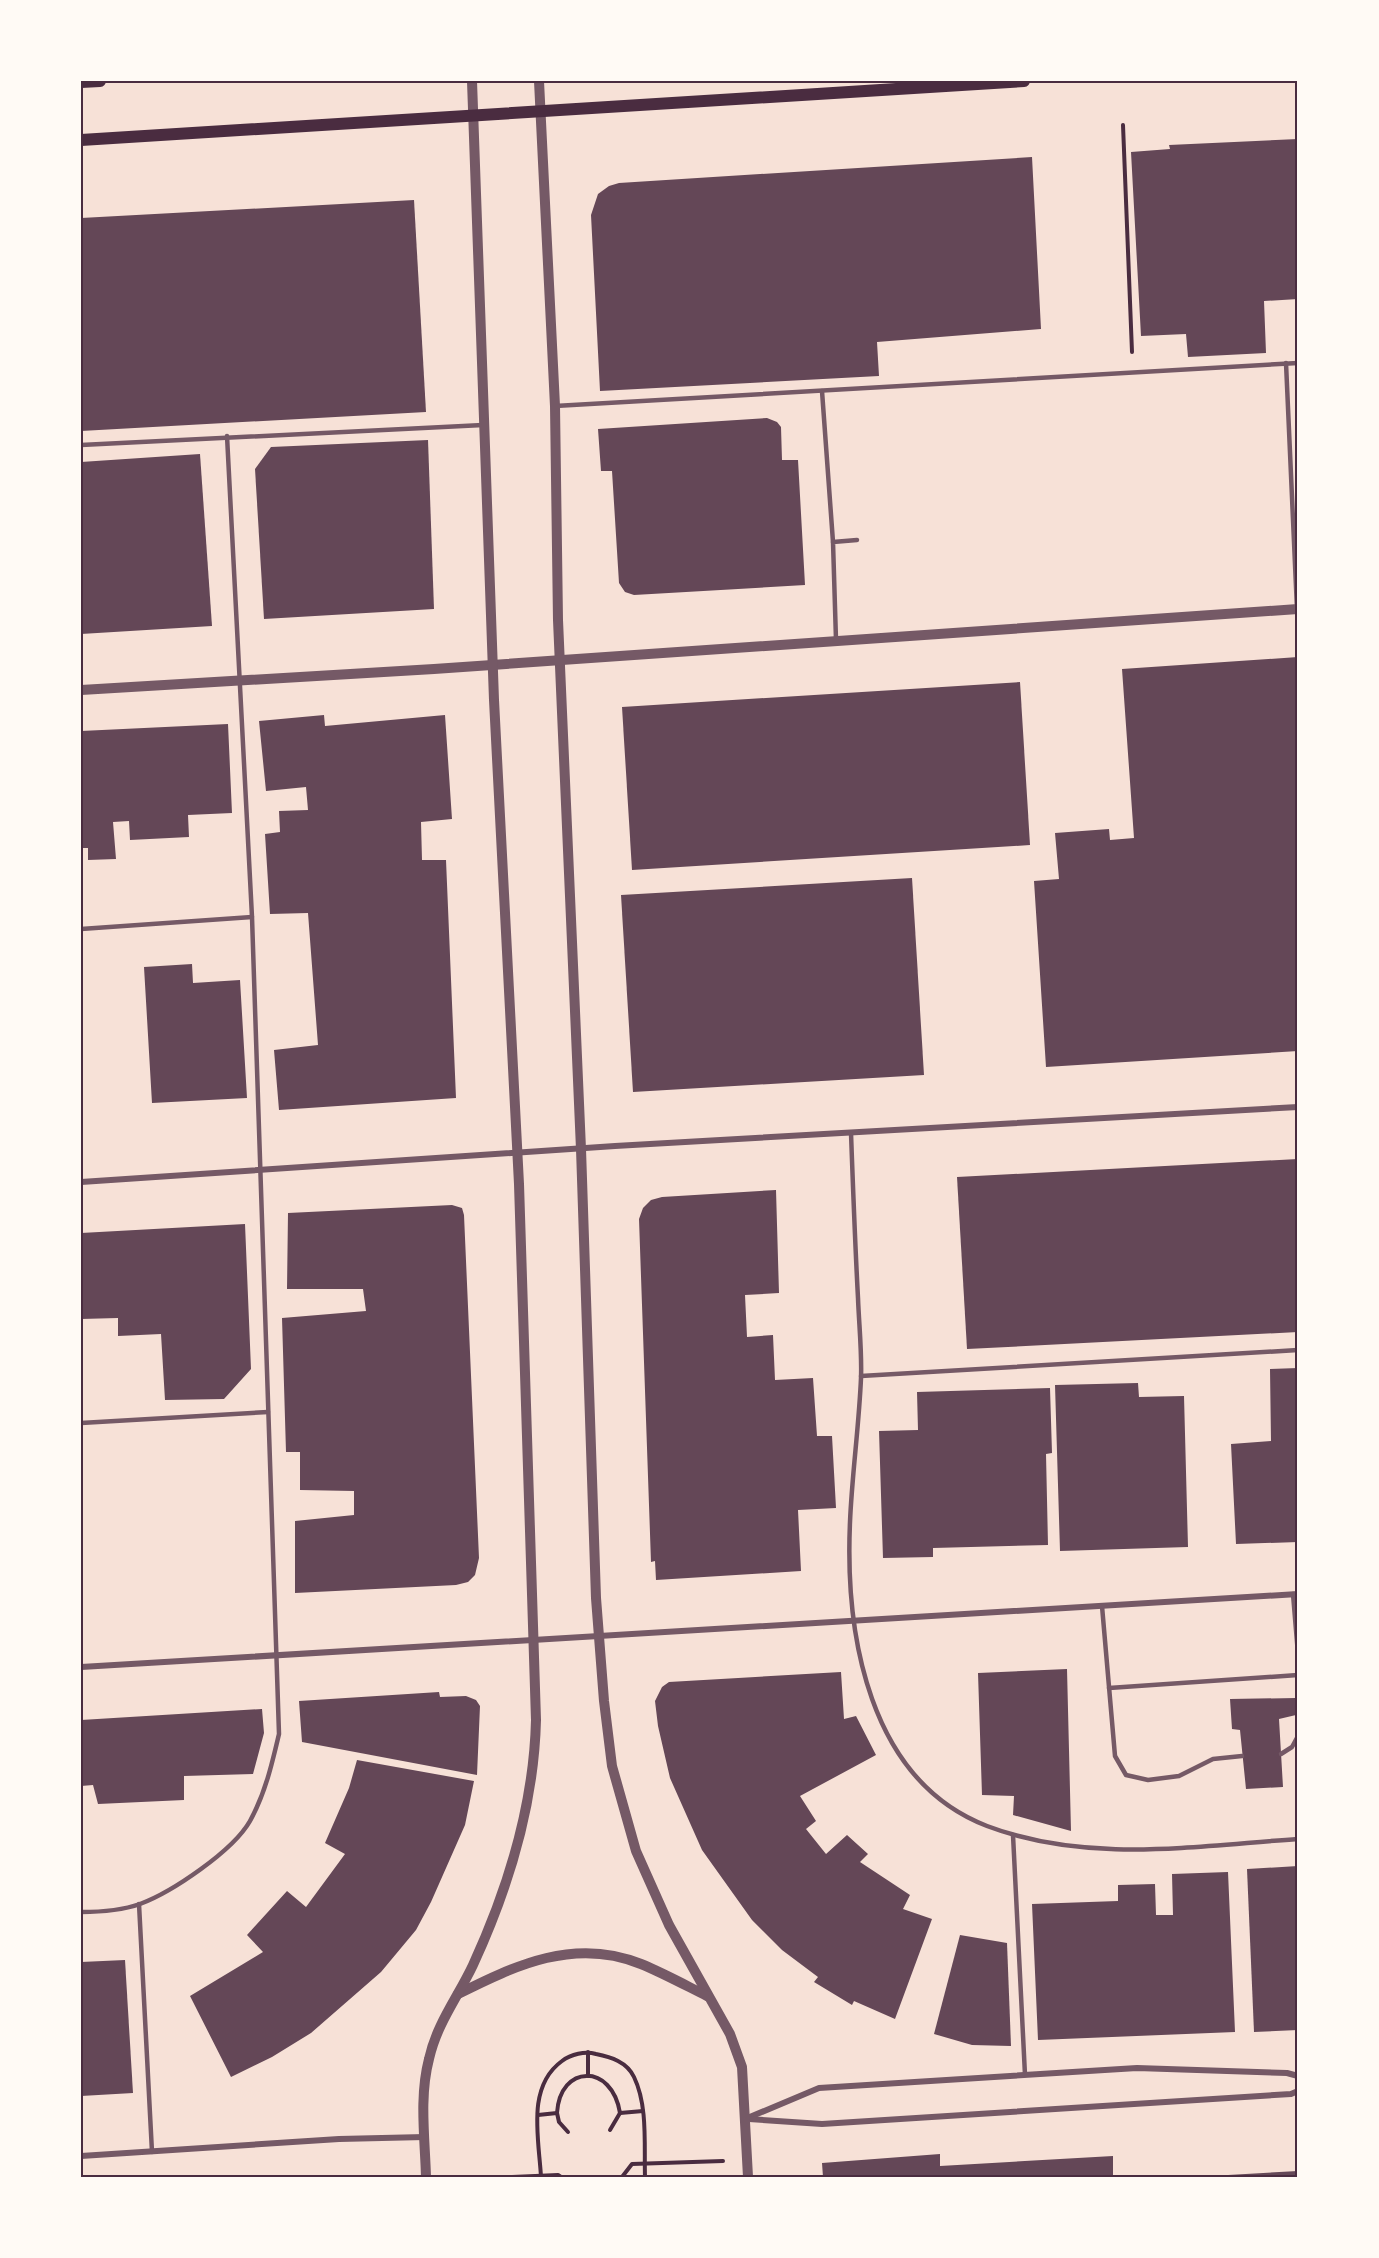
<svg xmlns="http://www.w3.org/2000/svg" width="1379" height="2258" font-family="'Source Serif 4',serif">
<rect width="100%" height="100%" fill="#f7e1d7"/>
<!-- building -->
<g fill="#644757">
<path d="M1298 139V299L1264 301 1266 353 1188 357 1186 334 1141 336 1131 152 1170 149 1169 145Z"/>
<path d="M1032 157 1041 329 877 342 879 376 600 391 591 215 598 194 609 186 619 183Z"/>
<path d="M414 200 426 412 81 431V218Z"/>
<path d="M767 418 777 422 781 427 782 460H798L805 585 634 595 625 592 619 583 612 471H601L598 429Z"/>
<path d="M428 440 434 609 264 619 255 469 271 447Z"/>
<path d="M200 454 212 626 81 634V462Z"/>
<path d="M1298 657V1051L1046 1067 1034 881 1059 879 1055 833 1109 829 1110 840 1134 838 1122 669Z"/>
<path d="M1020 682 1030 845 632 870 622 707Z"/>
<path d="M324 715 325 726 445 715 452 819 421 822 422 860H446L456 1098 279 1110 274 1050 318 1045 308 913 270 914 265 834 280 832 279 811 308 810 306 787 266 791 259 721Z"/>
<path d="M228 724 232 813 188 815 189 837 130 840 129 821 113 822 116 859 88 860V848H81V731Z"/>
<path d="M912 878 924 1075 633 1092 621 895Z"/>
<path d="M192 964 193 983 240 980 247 1098 152 1103 144 967Z"/>
<path d="M1298 1159V1332L967 1349 957 1177Z"/>
<path d="M776 1190 779 1293 745 1295 747 1337 773 1335 775 1380 813 1378 817 1436H832L836 1508 798 1510 801 1571 656 1580 655 1561 651 1562 639 1219 643 1208 651 1200 662 1197Z"/>
<path d="M452 1205 462 1208 464 1215 479 1558 475 1575 468 1582 456 1585 295 1593V1521L354 1515V1491L300 1490V1452H286L282 1318 366 1311 363 1289H287L288 1213Z"/>
<path d="M245 1224 251 1369 224 1399 165 1400 161 1334 118 1336V1318L81 1319V1233Z"/>
<path d="M1298 1368V1542L1236 1544 1231 1444 1271 1441 1270 1369Z"/>
<path d="M1138 1383 1139 1397 1184 1396 1188 1547 1060 1551 1055 1385Z"/>
<path d="M1050 1388 1052 1453 1046 1454 1048 1545 933 1548V1557L883 1558 879 1431 918 1430 917 1392Z"/>
<path d="M1067 1669 1071 1831 1013 1815 1014 1796 982 1795 978 1673Z"/>
<path d="M841 1672 844 1719 856 1716 876 1755 800 1796 816 1821 806 1829 826 1854 847 1835 868 1854 860 1862 910 1895 903 1909 932 1919 895 2019 854 2001 852 2005 814 1982 818 1977 782 1950 752 1920 702 1850 670 1778 658 1726 655 1701 662 1687 669 1682Z"/>
<path d="M439 1692 440 1697 466 1696 476 1700 480 1706 477 1775 302 1742 299 1701Z"/>
<path d="M1296 1698V1715L1279 1719 1283 1787 1246 1789 1240 1730 1232 1729 1230 1699Z"/>
<path d="M262 1709 264 1733 253 1774 184 1776V1800L98 1804 93 1785 81 1786V1720Z"/>
<path d="M357 1760 474 1781 465 1825 431 1902 416 1930 381 1972 311 2033 272 2057 231 2077 190 1996 263 1952 247 1935 287 1891 306 1907 345 1854 325 1843 349 1788Z"/>
<path d="M1298 1866V2030L1254 2032 1247 1869Z"/>
<path d="M1228 1872 1235 2032 1038 2040 1032 1904 1118 1901V1885L1155 1884 1156 1915H1173L1172 1874Z"/>
<path d="M960 1935 1007 1943 1011 2046 972 2045 934 2034Z"/>
<path d="M125 1960 133 2093 81 2096V1962Z"/>
<path d="M940 2154V2166L1113 2156V2177H823L822 2163Z"/>
<path d="M1298 2171V2177H1228V2175Z"/>
</g>
<g fill="none" stroke-linecap="round" stroke-linejoin="round">
<!-- path -->
<g stroke="#4a2c40" stroke-width="4">
<path d="M1123 125 1132 352"/>
<path d="M588 2052V2076"/>
<path d="M557 2113 559 2122 568 2132"/>
<path d="M538 2115 557 2113C560 2064 612 2063 620 2113L643 2111"/>
<path d="M610 2130 620 2113"/>
<path d="M512 2177 558 2175 561 2177"/>
<path d="M541 2177C539 2139 526 2087 562 2061 571 2054 585 2051 596 2054 611 2057 627 2062 634 2077 648 2106 644 2145 645 2177"/>
<path d="M622 2177 632 2164 723 2161"/>
</g>
<!-- service -->
<g stroke="#755966" stroke-width="4.5">
<path d="M1286 363 1297 609"/>
<path d="M822 391 833 542"/>
<path d="M555 406 1298 363"/>
<path d="M81 445 483 425"/>
<path d="M836 640 833 542 857 540"/>
<path d="M81 929 252 917"/>
<path d="M851 1133C853 1188 855 1243 858 1298 859 1325 862 1352 861 1378 859 1426 852 1474 850 1522 845 1634 868 1780 987 1826 1087 1864 1194 1846 1298 1839"/>
<path d="M861 1376 1298 1350"/>
<path d="M81 1423 268 1412"/>
<path d="M1293 1594 1298 1654"/>
<path d="M1102 1606 1115 1756 1126 1775 1148 1780 1179 1776 1213 1759 1242 1756"/>
<path d="M1109 1688 1298 1675"/>
<path d="M1281 1754 1292 1747 1298 1736"/>
<path d="M1013 1835 1025 2075"/>
<path d="M139 1904 152 2152"/>
<path d="M81 1912C100 1912 123 1910 140 1904 172 1892 233 1851 250 1821 265 1794 272 1764 279 1734L252 917 227 436"/>
</g>
<!-- minor -->
<g stroke="#755966" stroke-width="6">
<path d="M81 1182 615 1146 1298 1107"/>
<path d="M81 1667 1298 1594"/>
<path d="M745 2119 819 2088 1137 2068 1287 2073 1298 2076"/>
<path d="M749 2119 822 2124 1291 2094 1298 2091"/>
<path d="M81 2156 339 2139 425 2137"/>
</g>
<!-- tertiary -->
<g stroke="#755966" stroke-width="10">
<path d="M539 81 555 406 558 620 581 1149 596 1598 604 1701 612 1766 636 1851 669 1925 730 2034 742 2067 748 2177"/>
<path d="M81 690 434 669 1298 609"/>
<path d="M458 1994C516 1965 575 1937 641 1964 663 1973 685 1985 707 1996"/>
<path d="M426 2177C425 2139 419 2097 429 2059 437 2023 458 1997 473 1965 508 1889 534 1803 536 1720L519 1184 494 700 472 81"/>
</g>
<!-- secondary -->
<g stroke="#4a2c40" stroke-width="12">
<path d="M81 82 100 81"/>
<path d="M81 140 1024 81"/>
</g>
</g>
<!-- border -->
<rect width="1379" height="2258" fill="none" stroke="#fffaf5" stroke-width="165"/>
<rect x="82" y="82" width="1214" height="2094" fill="none" stroke="#4a2c40" stroke-width="2"/>
</svg>
